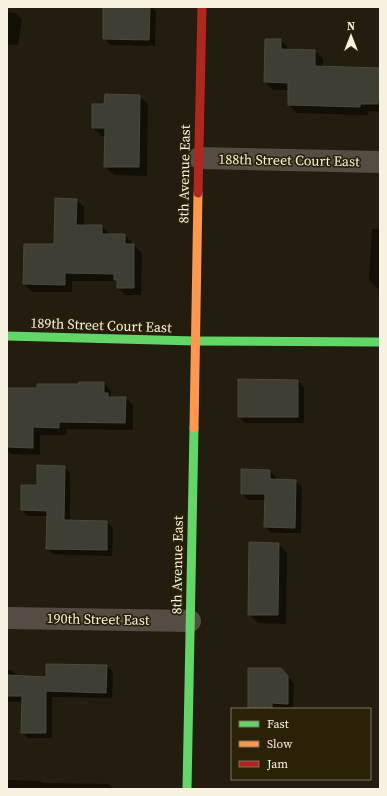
<svg xmlns="http://www.w3.org/2000/svg" width="387" height="796" font-family="'Source Serif 4',serif">
<rect width="100%" height="100%" fill="#221d0e"/>
<!-- shadow -->
<g fill="#0007">
<path d="M104 7H152L156 11 155 46 110 45 104 39Z"/>
<path d="M7 12 15 13 22 19 18 45 7 44Z"/>
<path d="M281 40 289 49V50L315 51 323 59V67L380 69V112L368 111V115L297 113 289 105V90H273L265 82Z"/>
<path d="M139 96 148 104 147 176 114 175 105 166V137L102 136 93 128 105 105Z"/>
<path d="M77 200 84 207V226H102L110 235H125L132 243V245H134L142 253 141 295H125L118 287V283L116 281H72V292H32L24 284 25 245H55Z"/>
<path d="M372 229H380V289H378L369 280Z"/>
<path d="M239 380 298 381 304 387V423H245L239 416Z"/>
<path d="M104 383 111 391V398H126L133 405V430L66 429V435H40V455L11 454 7 450V389H38Z"/>
<path d="M64 467 70 473V521L107 522 113 528 112 556 53 554 47 549 48 516H27L22 510V486H38Z"/>
<path d="M269 471 276 477V480L296 481 302 487 301 533H272L265 526 266 500H248L242 494Z"/>
<path d="M278 544 287 553 286 624 258 623 249 614Z"/>
<path d="M107 666 113 672 112 698 52 697V738H28L22 732 23 702H7V670H11L17 676 47 678Z"/>
<path d="M280 669 294 683 293 709H249Z"/>
<path d="M7 780 40 781 42 783 109 784 114 789H7Z"/>
</g>
<!-- building -->
<g fill="#3f3e32" stroke="#4a493c">
<path d="M103 7H150L149 40 103 39Z"/>
<path d="M265 39H281V49L315 50V66L380 68V99H378V104H360V107L288 105V83L264 82Z"/>
<path d="M105 94 140 95 139 167H104L105 128H92V104H104Z"/>
<path d="M55 198 77 199 76 225H102V234H125V244H134V288H117V280H114V274L65 273V285L23 284 24 244H54Z"/>
<path d="M238 379 298 380V417H238Z"/>
<path d="M79 382H104V393H108V397H126L125 423 59 422V428L33 427V448L7 447V388H37V384H79Z"/>
<path d="M37 465 65 466 64 520 107 521V550L46 549 47 511 21 510V485H37Z"/>
<path d="M241 469 270 470V479L296 480 295 528 264 527 265 494H241Z"/>
<path d="M249 542 279 543 278 615H248Z"/>
<path d="M46 664 107 665 106 693 46 691V733H21L22 696H7V675L46 677Z"/>
<path d="M248 668H281L288 676V704L272 703V709H248Z"/>
</g>
<g fill="none" stroke-linecap="round" stroke-linejoin="round">
<!-- street -->
<g stroke="#554d43" stroke-width="22">
<path d="M199 158 380 162"/>
<path d="M7 618 190 621"/>
</g>
<!-- fast -->
<g stroke="#63d668" stroke-width="9">
<path d="M7 336 195 341 380 342"/>
<path d="M187 789 194 428"/>
</g>
<!-- slow -->
<path stroke="#ff974d" stroke-width="9" d="M194 428 198 193"/>
<!-- jam -->
<path stroke="#b3261e" stroke-width="9" d="M198 193 202 7"/>
</g>
<g text-anchor="middle" stroke-width="3.5" stroke-linejoin="round" paint-order="stroke">
<!-- street labels -->
<g font-size="14" fill="#f7f1e1" stroke="#2a2106">
<text transform="translate(289 160) rotate(1)" y="5">188th Street Court East</text>
<text transform="translate(184 174) rotate(-89)" y="5">8th Avenue East</text>
<text transform="translate(101 325) rotate(2)" y="5">189th Street Court East</text>
<text transform="translate(177 565) rotate(-89)" y="5">8th Avenue East</text>
<text transform="translate(98 619) rotate(1)" y="5">190th Street East</text>
</g>
</g>
<!-- border -->
<rect width="387" height="796" fill="none" stroke="#f7f1e1" stroke-width="16"/>
<!-- legend -->
<rect x="231" y="708" width="140" height="72" fill="#2a2106" stroke="#7c745e"/>
<rect x="239" y="721" width="20" height="6" fill="#63d668" stroke="#7c745e"/>
<text x="267" y="728" font-size="12" fill="#f7f1e1">Fast</text>
<rect x="239" y="741" width="20" height="6" fill="#ff974d" stroke="#7c745e"/>
<text x="267" y="748" font-size="12" fill="#f7f1e1">Slow</text>
<rect x="239" y="761" width="20" height="6" fill="#b3261e" stroke="#7c745e"/>
<text x="267" y="768" font-size="12" fill="#f7f1e1">Jam</text>
<!-- north arrow -->
<g transform="translate(351 36)" stroke="#2a2106" stroke-width="3" paint-order="stroke">
<path d="M0-3L7 15L0 10L-7 15Z" fill="#f7f1e1"/>
<text y="-6" font-size="11" font-weight="bold" text-anchor="middle" fill="#f7f1e1">N</text>
</g>
</svg>
